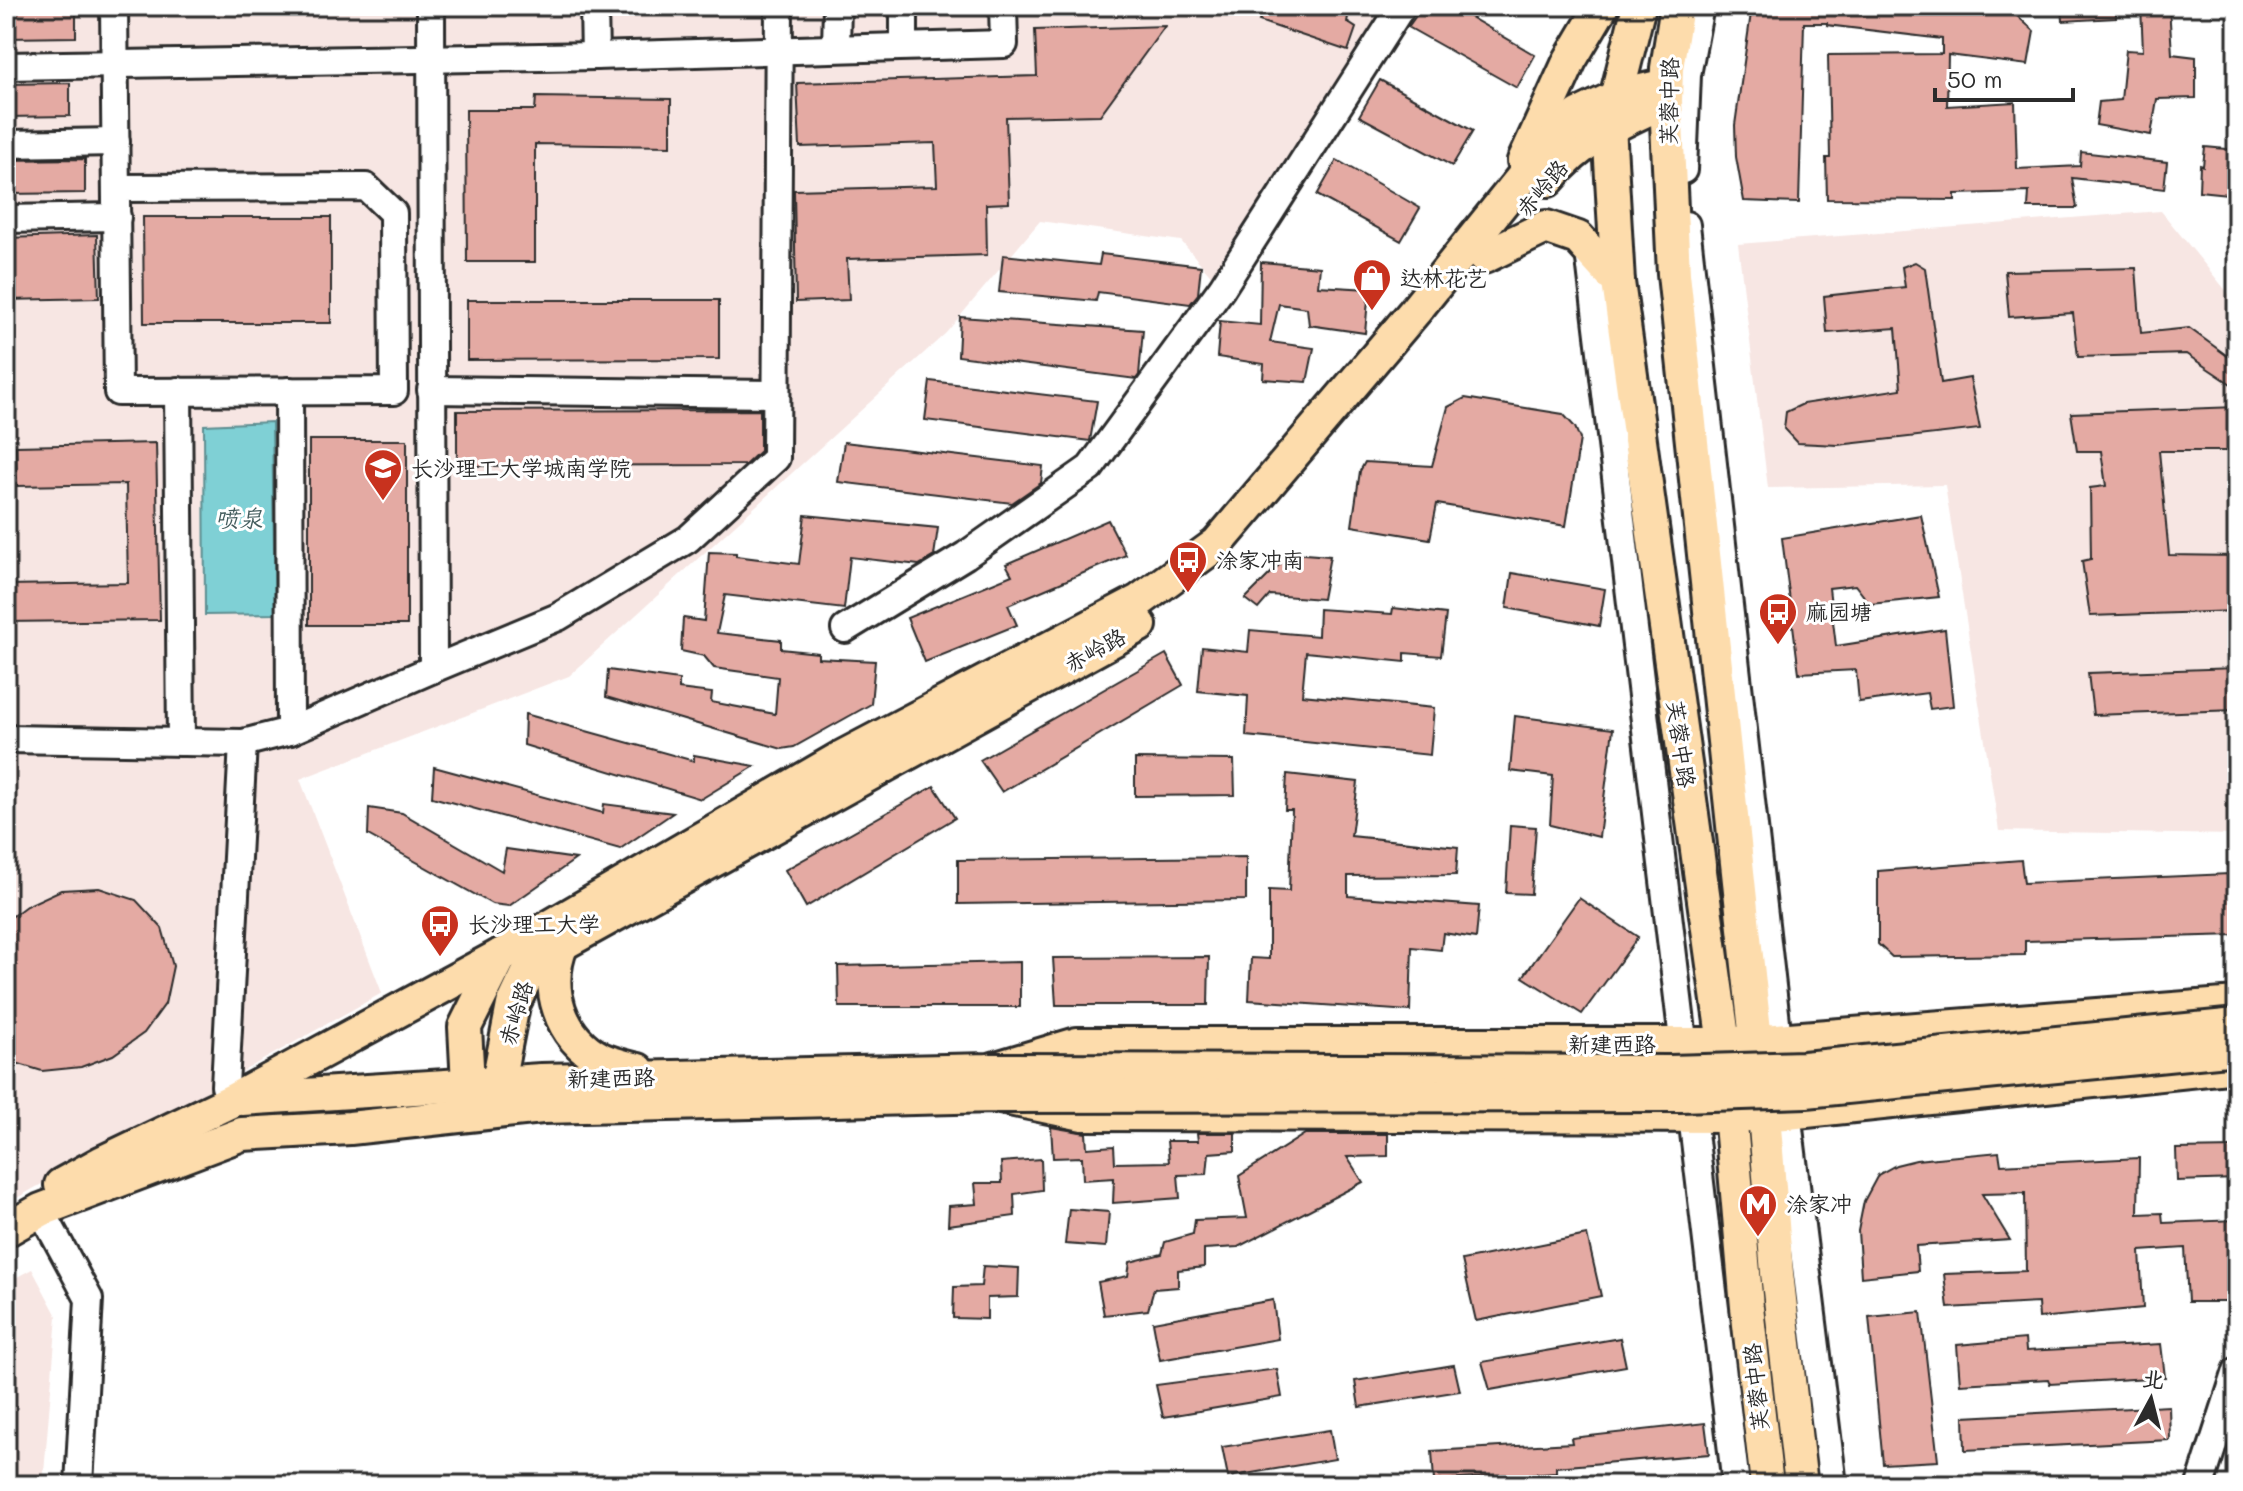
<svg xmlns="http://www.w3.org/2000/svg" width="2243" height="1491" font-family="Mali,'LXGW WenKai TC',sans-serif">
<rect width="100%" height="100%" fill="#fff"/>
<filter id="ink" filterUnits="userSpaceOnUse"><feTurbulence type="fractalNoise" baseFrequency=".0125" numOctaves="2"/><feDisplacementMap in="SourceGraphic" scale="16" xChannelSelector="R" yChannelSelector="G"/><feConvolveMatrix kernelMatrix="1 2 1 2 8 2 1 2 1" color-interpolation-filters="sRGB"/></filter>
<g filter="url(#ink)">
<!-- built -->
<g fill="#f7e6e3">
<path d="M6 6H1406L1222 288 1181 241 1040 221 946 333 569 676 300 779 382 993 6 1204Z"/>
<path d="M2161 211 2237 304V835L1999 831 1945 485 1768 488 1738 244Z"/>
<path d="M32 1269 57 1316 43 1485H6V1283Z"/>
</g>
<!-- water -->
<path fill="#7fd0d5" stroke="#5d8e91" stroke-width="2" d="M272 422 275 614 205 615 204 425Z"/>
<!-- building -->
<g fill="#e4aaa3" stroke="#2b2b2b" stroke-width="2">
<path d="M1266 6H1292L1318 15 1321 6H1350L1347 22 1356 28 1348 51 1259 21Z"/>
<path d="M1423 6H1451L1535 55 1517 88 1408 27Z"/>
<path d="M1752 6H2006L2034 31 2028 65 1948 55 1947 106 2015 102 2017 169 2080 166 2081 152 2167 162 2164 189 2072 178 2077 208H2028L2029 192 1955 194V200L1827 199 1826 158H1830L1828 55 1942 54V39L1827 25V23H1804L1799 203 1744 201 1736 157 1735 125Z"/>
<path d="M2062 6H2116V18L2063 21Z"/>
<path d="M2141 6H2169L2172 54 2196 57V98L2157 99 2151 135 2096 125 2099 102 2121 100 2126 50 2143 51Z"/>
<path d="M76 7V37L6 38V8Z"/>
<path d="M1165 26 1100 115 1006 117 1009 203 986 204 987 255 847 259 849 300 796 302 794 190 937 186 935 143 800 147 797 83 1037 76 1035 30Z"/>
<path d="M1380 80 1473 131 1452 166 1359 116Z"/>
<path d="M70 83V116L6 117V84Z"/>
<path d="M536 97 671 99V146L535 144V262H467L466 110H535Z"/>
<path d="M2205 147 2237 150V195L2199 191 2200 165 2203 166Z"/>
<path d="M85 159V193L6 194V160Z"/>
<path d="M1337 160 1420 208 1401 241 1317 195Z"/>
<path d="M143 217H331V323H144Z"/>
<path d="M97 235 99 298 6 300V238Z"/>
<path d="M1101 254 1201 266 1198 294 1190 304 1098 292 1096 301 999 292 1003 255 1099 265Z"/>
<path d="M1261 262 1320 267 1318 286 1369 289 1365 333 1309 325 1307 308 1279 304 1270 342 1314 348 1307 382 1263 379 1264 364 1217 357 1220 321 1260 325Z"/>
<path d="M1915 262 1925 268 1941 383 1970 378 1980 429 1838 445 1797 443 1784 429 1786 412 1803 404 1901 389 1896 328 1827 333 1824 296 1905 287 1902 267Z"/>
<path d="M2136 268 2141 333 2189 328 2237 363V388L2186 354 2078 357 2073 313 2009 317 2005 271Z"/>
<path d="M467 300H719V359L467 360Z"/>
<path d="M960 317 1143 330 1139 375 1136 379 958 356Z"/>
<path d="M930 381 1097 401 1090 441 925 420Z"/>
<path d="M1465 398 1563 414 1575 427 1580 439 1566 526 1437 504 1430 539 1352 526 1360 471 1365 462 1432 466 1448 407Z"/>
<path d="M2237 407V451H2159L2169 555 2237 556V611L2090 616 2082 561 2091 559 2090 488 2106 486 2101 451H2077L2071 413Z"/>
<path d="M760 410V451L745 465 457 466V411Z"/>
<rect x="309" y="440" width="98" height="185"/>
<path d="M844 442 1043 466 1041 483 1012 503 838 482Z"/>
<path d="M156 443 160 620 6 622V585L128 583 126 484 17 486 16 446Z"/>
<path d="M805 515 938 528 934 556 919 565 850 557 844 609 725 595 717 633 781 640V649L818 653V658L875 661 871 704 794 747 782 749 606 697 608 670 679 680V689L712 693 711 702 775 714 778 677 714 668 704 656 681 651 683 618 704 621 709 552 736 553V556L799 564Z"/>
<path d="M1921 515 1939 597 1870 604 1855 585 1829 588 1836 646 1945 629 1953 706 1930 709 1927 693 1859 702 1856 670 1799 673 1782 538Z"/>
<path d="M1108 520 1126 555 1008 605 1017 625 925 662 907 618 1012 575 1006 564Z"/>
<path d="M1291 553 1330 556 1322 599 1270 595 1258 609 1245 599Z"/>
<path d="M1512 573 1605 589 1599 626 1507 608Z"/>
<path d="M1393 608 1446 614 1441 656 1405 653V662L1306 652 1302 695 1434 708 1430 755 1246 736 1248 696 1198 691 1202 647 1248 652 1250 630 1318 636 1319 609 1392 614Z"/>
<path d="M1166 654 1183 685 1002 792 980 760Z"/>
<path d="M2237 668V710L2093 715 2088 673Z"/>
<path d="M525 714 694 761V755L755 766 701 799 524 745Z"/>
<path d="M1515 716 1613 729 1599 837 1550 825 1553 776 1510 771Z"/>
<path d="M1135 759 1234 760 1235 795 1135 796Z"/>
<path d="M434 767 603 813 604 804 673 813 620 849 432 797Z"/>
<path d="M1287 774 1358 782 1351 836 1458 847 1456 875 1348 876V896L1479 906 1476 938 1443 933 1441 950 1412 947 1410 1011 1249 1000 1251 958 1269 959V890L1289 891 1292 810H1285Z"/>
<path d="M934 786 955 818 806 907 785 870Z"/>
<path d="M369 808 402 813 502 871 506 849 576 859 509 906 492 904 368 835Z"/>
<path d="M1510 825 1536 827 1531 894 1506 893Z"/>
<path d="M1246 857V900L958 904V860Z"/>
<path d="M2021 860 2024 883 2229 874 2237 914V935L2025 941V955L1892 957 1878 944V871Z"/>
<path d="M99 888 136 900 162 928 173 966 165 1004 144 1033 113 1055 81 1067 42 1071 6 1060V921L26 906 61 890Z"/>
<path d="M1579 898 1638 937 1582 1014 1523 977Z"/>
<path d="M1209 957 1208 1005H1056L1053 958Z"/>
<path d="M1020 962V1007H839L838 966Z"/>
<path d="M1051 1127 1086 1133 1087 1148 1114 1146 1115 1163 1169 1162 1167 1141H1198L1197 1133H1235V1151L1209 1153 1207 1174 1178 1175 1180 1198 1113 1203 1114 1178 1083 1180 1082 1157 1053 1158Z"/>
<path d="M1305 1134H1388V1156L1347 1157 1363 1182 1238 1247 1204 1249V1267L1178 1270V1287L1154 1289 1148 1310 1104 1315 1098 1282 1128 1276 1130 1262 1162 1254 1165 1242 1193 1234 1195 1220 1247 1218 1239 1176Z"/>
<path d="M2236 1148 2237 1179 2177 1181 2176 1149Z"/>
<path d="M1999 1152 2001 1165 2139 1158 2138 1214 2162 1213 2163 1223 2237 1220V1254L2232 1255 2234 1302H2188L2185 1248 2140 1251 2143 1308 2039 1318 2038 1303 1948 1308 1944 1274 2026 1271 2025 1193 1982 1194 2010 1240 1916 1246 1918 1271 1861 1277 1858 1231 1864 1201 1878 1175 1896 1165 1916 1160Z"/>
<path d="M1041 1159 1042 1190 1014 1194 1015 1216 948 1225 949 1206 977 1204 975 1183H1002L1001 1162Z"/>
<path d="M1069 1209 1109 1212 1106 1247 1065 1244Z"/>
<path d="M1587 1235 1601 1296 1476 1321 1462 1260Z"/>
<path d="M983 1266 1019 1268 1018 1297 987 1298V1319L953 1318 954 1287 981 1286Z"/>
<path d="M1273 1300 1278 1339 1160 1360 1153 1322Z"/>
<path d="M1921 1312 1938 1461 1883 1464 1869 1317Z"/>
<path d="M1620 1338 1626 1366 1490 1390 1482 1362Z"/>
<path d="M2025 1339 2026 1351 2161 1344 2165 1377 2050 1384 2048 1379 1960 1384 1957 1345Z"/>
<path d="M1454 1365 1460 1391 1359 1407 1355 1381Z"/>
<path d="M1277 1369 1282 1397 1163 1417 1156 1385Z"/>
<path d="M2169 1406 2170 1440 1965 1450 1964 1417Z"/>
<path d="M1705 1423 1709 1454 1556 1467V1472L1434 1481 1432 1451 1572 1443 1571 1438Z"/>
<path d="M1330 1430 1335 1459 1228 1477 1222 1447Z"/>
</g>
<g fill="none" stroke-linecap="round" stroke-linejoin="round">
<!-- minor casing -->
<g stroke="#2b2b2b" stroke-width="32">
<g id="minor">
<path d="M114 6 118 392 394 391 393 213 366 187 116 188"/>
<path d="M594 6 595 56"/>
<path d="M904 6V46"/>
<path d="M836 47 837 6"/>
<path d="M6 66 595 56 1004 44 1003 6"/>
<path d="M6 144 116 142"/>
<path d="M1683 170 1687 75 1700 6"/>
<path d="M6 219 117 217"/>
<path d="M1686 225 1780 1057"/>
<path d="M1589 251 1736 1485"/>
<path d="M431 390 776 394"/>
<path d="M178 391 181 742"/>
<path d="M289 391 290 731"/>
<path d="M845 629 966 555 1090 468 1222 288 1402 6"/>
<path d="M433 669 558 617 688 539 776 458 779 6"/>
<path d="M6 739 243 743 290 731 433 669 431 6"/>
<path d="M225 1086 243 743"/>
<path d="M1785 1096 1833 1485"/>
<path d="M41 1210 89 1299 79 1485"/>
<path d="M2200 1485 2237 1371"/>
</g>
</g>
<!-- major casing -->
<g stroke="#2b2b2b" stroke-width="38">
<g id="major">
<path d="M1639 6 1609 126 1618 282 1724 1044 1747 1307 1767 1485"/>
<path d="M1677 6 1667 68 1666 101 1674 274 1764 1115 1777 1273 1801 1485"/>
<path d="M1524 161 1570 60 1602 6"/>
<path d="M1548 180C1580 140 1620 121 1666 101"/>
<path d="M1484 257 1546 227 1578 238 1618 282"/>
<path d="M562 944C544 987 559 1037 601 1059 612 1064 626 1067 638 1070"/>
<path d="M242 1099 541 1080 990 1070 1077 1044H1724L2237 1004"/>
<path d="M491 1099 498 1082 513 1005 531 967 562 944 1140 625"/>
<path d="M479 1104 468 1084 465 1027 501 955"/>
<path d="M61 1185 101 1163 233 1100 501 955 842 757 1139 601 1217 544 1415 311 1543 152 1579 115 1616 97 1666 85"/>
<path d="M6 1230 41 1210 242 1134 350 1128 542 1107 995 1096 1083 1114 1731 1116 1787 1113 2237 1066"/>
</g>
</g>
<!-- minor -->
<use href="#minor" stroke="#fff" stroke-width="26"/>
<!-- major -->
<use href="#major" stroke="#fddcac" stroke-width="32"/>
<!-- major-bridge casing -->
<g stroke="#2b2b2b" stroke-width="38" stroke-linecap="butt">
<g id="major-bridge">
<path d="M990 1070 1670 1072 1804 1068 2237 1025"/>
<path d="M995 1096 1680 1095 1806 1091 2237 1048"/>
</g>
</g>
<!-- major-bridge -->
<use href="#major-bridge" stroke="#fddcac" stroke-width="32"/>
</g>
</g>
<!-- icons -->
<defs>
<g id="shop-pin" transform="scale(2)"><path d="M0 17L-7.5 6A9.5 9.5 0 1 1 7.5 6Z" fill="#c8321e" stroke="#fff"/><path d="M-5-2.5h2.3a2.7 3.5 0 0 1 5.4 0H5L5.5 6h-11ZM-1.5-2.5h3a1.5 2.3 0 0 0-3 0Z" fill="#fff"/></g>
<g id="university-pin" transform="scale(2)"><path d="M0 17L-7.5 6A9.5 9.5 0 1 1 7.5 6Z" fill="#c8321e" stroke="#fff"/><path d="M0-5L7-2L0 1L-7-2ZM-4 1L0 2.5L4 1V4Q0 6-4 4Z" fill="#fff"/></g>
<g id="bus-pin" transform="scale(2)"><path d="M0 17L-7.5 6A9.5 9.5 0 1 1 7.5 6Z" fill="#c8321e" stroke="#fff"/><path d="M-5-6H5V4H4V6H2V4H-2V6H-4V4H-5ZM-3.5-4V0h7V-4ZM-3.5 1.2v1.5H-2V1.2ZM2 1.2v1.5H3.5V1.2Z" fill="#fff"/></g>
<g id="metro-pin" transform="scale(2)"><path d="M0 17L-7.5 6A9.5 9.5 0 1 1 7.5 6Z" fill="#c8321e" stroke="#fff"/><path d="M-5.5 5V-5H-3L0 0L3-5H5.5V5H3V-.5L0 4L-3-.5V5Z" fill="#fff"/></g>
</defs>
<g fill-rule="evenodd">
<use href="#shop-pin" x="1372" y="278"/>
<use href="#university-pin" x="383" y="468"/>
<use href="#bus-pin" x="1188" y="560"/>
<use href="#bus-pin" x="1778" y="612"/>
<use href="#bus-pin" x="440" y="924"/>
<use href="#metro-pin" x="1758" y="1204"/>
</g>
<g text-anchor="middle" stroke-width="6" stroke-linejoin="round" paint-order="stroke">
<!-- street labels -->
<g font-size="22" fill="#2b2b2b" stroke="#fff">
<text transform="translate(1669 101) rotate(-89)" y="8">芙蓉中路</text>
<text transform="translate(1542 188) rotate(-50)" y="8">赤岭路</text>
<text transform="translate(1095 650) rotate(-29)" y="8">赤岭路</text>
<text transform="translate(1681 744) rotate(82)" y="8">芙蓉中路</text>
<text transform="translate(516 1013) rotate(-73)" y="8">赤岭路</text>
<text x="1612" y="1052">新建西路</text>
<text transform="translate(611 1078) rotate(-1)" y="8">新建西路</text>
<text transform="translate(1756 1387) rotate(-96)" y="8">芙蓉中路</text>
</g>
<!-- poi labels -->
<g font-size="22" fill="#2b2b2b" stroke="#fff" text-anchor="start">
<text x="1400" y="286">达林花艺</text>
<text x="411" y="476">长沙理工大学城南学院</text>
<text x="1216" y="568">涂家冲南</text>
<text x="1806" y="620">麻园塘</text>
<text x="468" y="932">长沙理工大学</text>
<text x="1786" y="1212">涂家冲</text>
</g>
<!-- water labels -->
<g font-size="24" font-style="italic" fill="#445d5e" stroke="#fff">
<text x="239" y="527">喷泉</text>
</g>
</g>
<!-- margin -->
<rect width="2243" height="1491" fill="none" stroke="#fff" stroke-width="32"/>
<rect x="16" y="16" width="2211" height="1459" fill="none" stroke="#2b2b2b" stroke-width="3" filter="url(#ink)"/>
<!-- north arrow -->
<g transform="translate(2151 1399) rotate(7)" stroke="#ffffff" stroke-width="6" paint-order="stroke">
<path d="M0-6L14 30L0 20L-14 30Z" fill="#2b2b2b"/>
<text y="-12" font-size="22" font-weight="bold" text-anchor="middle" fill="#2b2b2b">北</text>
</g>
<!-- scale -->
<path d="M1935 88v12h138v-12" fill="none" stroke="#2b2b2b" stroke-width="4"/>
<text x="1947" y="88" font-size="24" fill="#2b2b2b" stroke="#ffffff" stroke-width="6" paint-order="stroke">50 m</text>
</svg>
